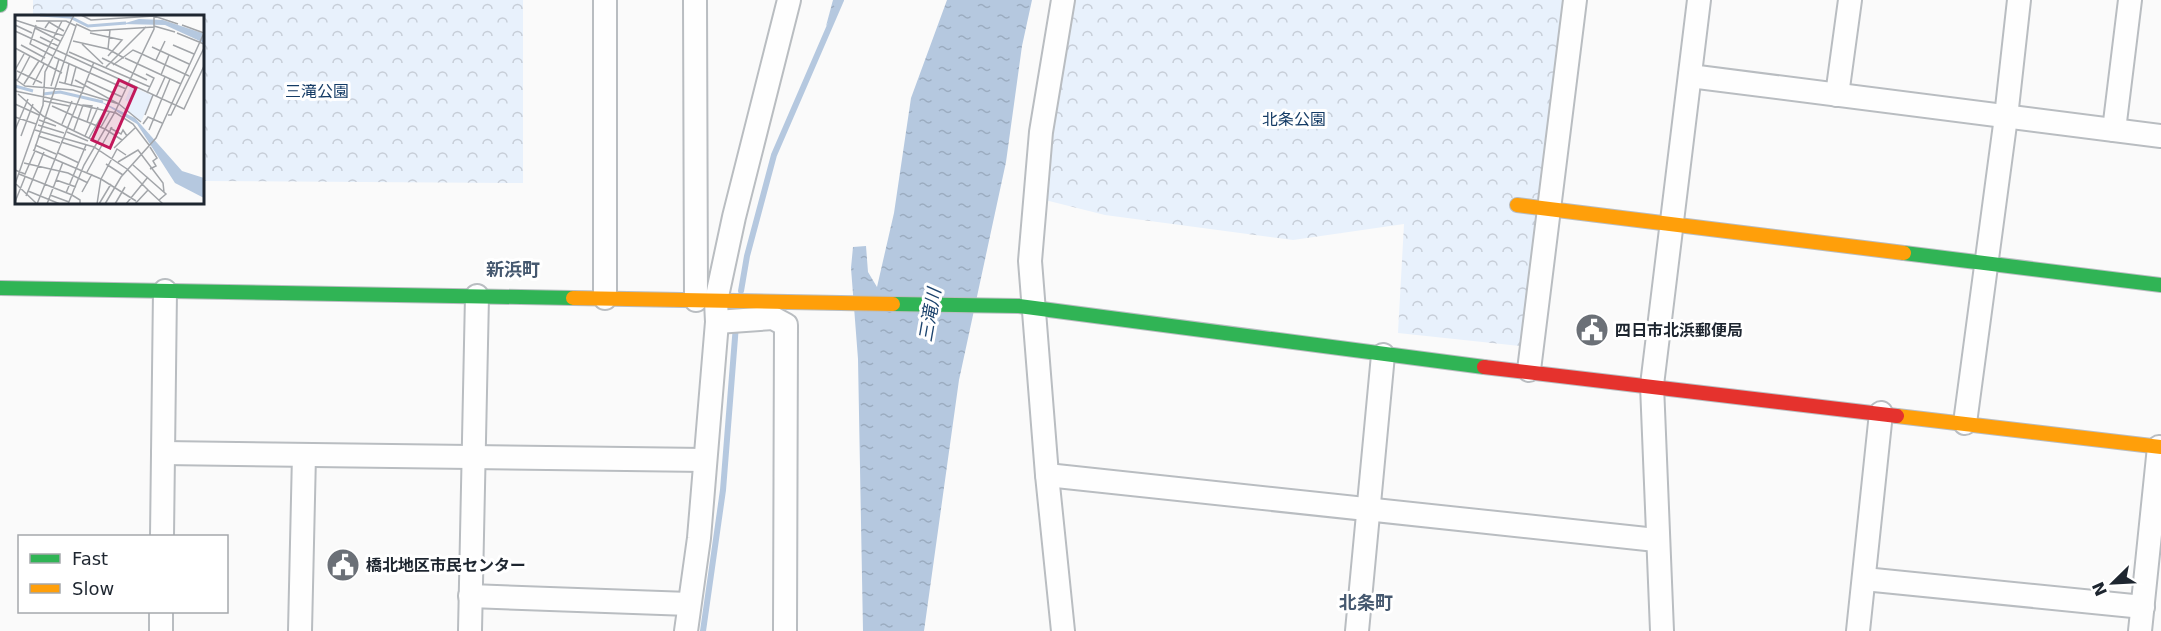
<svg xmlns="http://www.w3.org/2000/svg" width="2161" height="631" font-family="'DejaVu Sans','Noto Sans JP',sans-serif">
<defs>
<pattern id="forest-crowns" width="20" height="18" patternUnits="userSpaceOnUse" patternTransform="scale(1.5)"><rect width="20" height="18" fill="#e8f1fc"/><path d="M2 6a3 3 0 1 1 6 0M12 15a3 3 0 1 1 6 0" fill="none" stroke="#c7ced8"/></pattern>
<pattern id="water-ripples" width="26" height="14" patternUnits="userSpaceOnUse" patternTransform="scale(1.5)"><rect width="26" height="14" fill="#b5c8df"/><path d="M2 4q2-2 4 0t4 0M15 11q2-2 4 0t4 0" fill="none" stroke="#9bacc0"/></pattern>
</defs>
<rect width="100%" height="100%" fill="#fafafa"/>
<!-- forest -->
<g fill="url(#forest-crowns)">
<path d="M33 0H523V183L203 181 202 16H33Z"/>
<path d="M1071 0H1564L1520 346 1398 333 1404 224 1293 240 1105 215 1045 200 1064 38Z"/>
</g>
<!-- water -->
<g fill="url(#water-ripples)">
<path d="M833 0H844L826 26Z"/>
<path d="M947 0H1032L1022 46 1006 162 959 380 924 631H863L858 359 851 268 853 247 866 246 868 272 877 287 894 213 911 98Z"/>
</g>
<g fill="none" stroke-linecap="round" stroke-linejoin="round">
<!-- stream -->
<g stroke="#b5c8df" stroke-width="6">
<path d="M741 291 747 256 774 155 841 0"/>
<path d="M703 631 723 490 736 325"/>
</g>
<!-- street casing -->
<g stroke="#b9bdc1" stroke-width="26">
<g id="street">
<path d="M695 0 696 300"/>
<path d="M1063 0 1041 132 1030 261 1047 475 1063 631"/>
<path d="M1690 76 2161 136"/>
<path d="M1837 95 1850 0"/>
<path d="M2114 130 2130 0"/>
<path d="M605 298V0"/>
<path d="M717 322 773 318 786 325 785 631"/>
<path d="M1529 370 1575 0"/>
<path d="M1965 423 2006 117 2019 0"/>
<path d="M163 453 705 460"/>
<path d="M1047 475 1656 540"/>
<path d="M162 536 165 291"/>
<path d="M1864 579 2143 607"/>
<path d="M470 596 689 604"/>
<path d="M161 631V612"/>
<path d="M300 631 304 455"/>
<path d="M470 631 477 296"/>
<path d="M686 631 699 538 717 322 716 301 734 217 789 0"/>
<path d="M1357 631 1383 355"/>
<path d="M1662 631 1652 385 1699 0"/>
<path d="M1858 631 1881 413"/>
<path d="M2140 631 2159 447"/>
</g>
</g>
<!-- fast casing -->
<g stroke="#b9bdc1" stroke-width="16">
<g id="fast">
<path d="M0 0V5"/>
<path d="M1904 253 2161 285"/>
<path d="M0 288 573 298"/>
<path d="M893 304 1019 306 1484 367"/>
</g>
</g>
<!-- slow casing -->
<g stroke="#b9bdc1" stroke-width="16">
<g id="slow">
<path d="M1517 205 1904 253"/>
<path d="M573 298 893 304"/>
<path d="M1897 416 2161 447"/>
</g>
</g>
<!-- jam casing -->
<g stroke="#b9bdc1" stroke-width="16">
<path id="jam" d="M1484 367 1897 416"/>
</g>
<!-- street -->
<use href="#street" stroke="#fefefe" stroke-width="22"/>
<!-- fast -->
<use href="#fast" stroke="#30b455" stroke-width="14"/>
<!-- slow -->
<use href="#slow" stroke="#ff9f0a" stroke-width="14"/>
<!-- jam -->
<use href="#jam" stroke="#e5322d" stroke-width="14"/>
</g>
<!-- icons -->
<defs>
<g id="civic-disc" transform="scale(1.725)"><circle r="9.5" fill="#6b7077" stroke="#fff"/><path d="M-.6-6.5H3V-4.5H.6V-3L4-1V1h2V6H-6V1h2V-1L-.6-3ZM-1.2 2.5V6h2.4V2.5Z" fill="#fff"/></g>
</defs>
<g fill-rule="evenodd">
<use href="#civic-disc" x="1592" y="330"/>
<use href="#civic-disc" x="343" y="565"/>
</g>
<g text-anchor="middle" stroke-width="6" stroke-linejoin="round" paint-order="stroke">
<!-- park labels -->
<g font-size="16" fill="#143b65" stroke="#fff">
<text x="317" y="97">三滝公園</text>
<text x="1294" y="125">北条公園</text>
</g>
<!-- poi labels -->
<g font-size="16" font-weight="bold" fill="#1e2630" stroke="#fff" text-anchor="start">
<text x="1615" y="336">四日市北浜郵便局</text>
<text x="366" y="571">橋北地区市民センター</text>
</g>
<!-- neighbourhood labels -->
<g font-size="18" font-weight="bold" fill="#45586f" stroke="#fff">
<text x="513" y="276">新浜町</text>
<text x="1366" y="609">北条町</text>
</g>
<!-- water labels -->
<g font-size="18" font-style="italic" fill="#1d446e" stroke="#fff">
<text transform="translate(930 315) rotate(-80)" y="6">三滝川</text>
</g>
</g>
<!-- overview -->
<g transform="translate(15 15)">
<rect width="189" height="189" fill="#fafafa"/>
<path d="M116 71 138 81 126 107 112 95 116 88 110 85Z" fill="#e8f1fc"/>
<path d="M124 4 148 5 187 18 189 28 150 10 107 9ZM81 84 120 103 167 156 189 163V183L160 168 122 109Z" fill="#b5c8df"/>
<path fill="none" stroke="#b5c8df" stroke-width="3" d="M25 0 55 2 73 11 111 8M0 71 18 76M28 79 45 77 88 87"/>
<path fill="none" stroke="#a2a5a9" stroke-width="1.5" d="M66 0 76 5 139 1 163 9M0 5 49 21M61 9 76 16 139 12M0 10 17 18M21 10 15 29 38 41M167 10 189 18M139 11 160 17M20 13 45 26M30 13 34 7 49 16M0 16 169 94 189 51M75 18 107 25 93 41M162 18 189 29M25 22 43 31M58 26 93 34 109 43M67 29 88 49M6 30 30 43M158 30 179 39M137 32 174 49M0 33 47 58M93 34 95 15M54 37 135 72M39 42 111 74M87 43 132 65M110 43 166 69M141 45 150 26M26 47 47 6M98 50 118 35 127 39 139 14V0M91 52 131 12M0 55 9 39M2 56 27 68M131 59 139 63 132 78M146 60 154 40M0 64 10 71 58 75 104 89M60 65 104 89 126 107M2 66 15 41M72 66 107 82M44 67 68 73M50 68 54 49M9 69 24 46M18 70 29 49M36 71 44 44M56 71 61 52M0 76 29 82M3 79 28 101 82 127M29 82 101 98 118 109 134 130M141 82 150 62M29 86 54 91M0 89 24 100M37 91 57 100M130 100 138 80M153 100H156L189 33M57 101 90 114 107 125M0 102 21 109M24 105 41 111M47 109 57 86M128 109 133 102 147 108M23 110 49 118M86 112 95 96M95 113 106 119 108 115 112 121M0 115 13 84M20 115 79 132 112 154 133 175 120 189M59 115 68 90 77 91 72 107M134 115 155 64M52 117 73 126M6 121 18 89M23 121 45 128M70 121 83 92M74 123 90 95M46 127 71 135M20 130 41 139M135 132 142 143 138 146 141 151 135 154M99 133 120 113M18 135 86 164 121 186M19 136 61 11 51 6H21M43 138 64 148M103 147 123 135 148 168 149 177M9 148 53 158 73 168M91 149 108 160M118 150 151 179 144 185M0 155 10 159 20 136M72 157 97 112M4 159 57 180 65 185V189M86 164 102 134 111 140M41 165 61 172M0 169 28 90 30 57 59 0M1 169 21 188M133 175 148 189M13 176 45 189M67 177 77 159M51 178 71 130M35 180 54 187M11 181 29 137M0 187 10 162M22 189 79 47M32 189 48 147M53 189 69 150 100 97 127 39 174 61M82 189 86 163M84 189 96 169M90 189 106 162 141 123 189 18M100 189 110 172M111 189 133 162"/>
<path fill="#c2185b" fill-opacity="0.15" stroke="#c2185b" stroke-width="3" d="M104 65 121 73 95 133 77 125Z"/>
<rect width="189" height="189" fill="none" stroke="#1e2630" stroke-width="3"/>
</g>
<!-- legend -->
<rect x="18" y="535" width="210" height="78" fill="#ffffff" stroke="#a5a8ac" stroke-width="1.5"/>
<rect x="30" y="554" width="30" height="9" fill="#30b455" stroke="#a5a8ac" stroke-width="1.5"/>
<text x="72" y="565" font-size="18" fill="#1e2630">Fast</text>
<rect x="30" y="584" width="30" height="9" fill="#ff9f0a" stroke="#a5a8ac" stroke-width="1.5"/>
<text x="72" y="595" font-size="18" fill="#1e2630">Slow</text>
<!-- north arrow -->
<g transform="translate(2113 583) rotate(246)" stroke="#ffffff" stroke-width="4.5" paint-order="stroke">
<path d="M0-4.5L10 22L0 15L-10 22Z" fill="#1e2630"/>
<text y="-9" font-size="16" font-weight="bold" text-anchor="middle" fill="#1e2630">N</text>
</g>
</svg>
